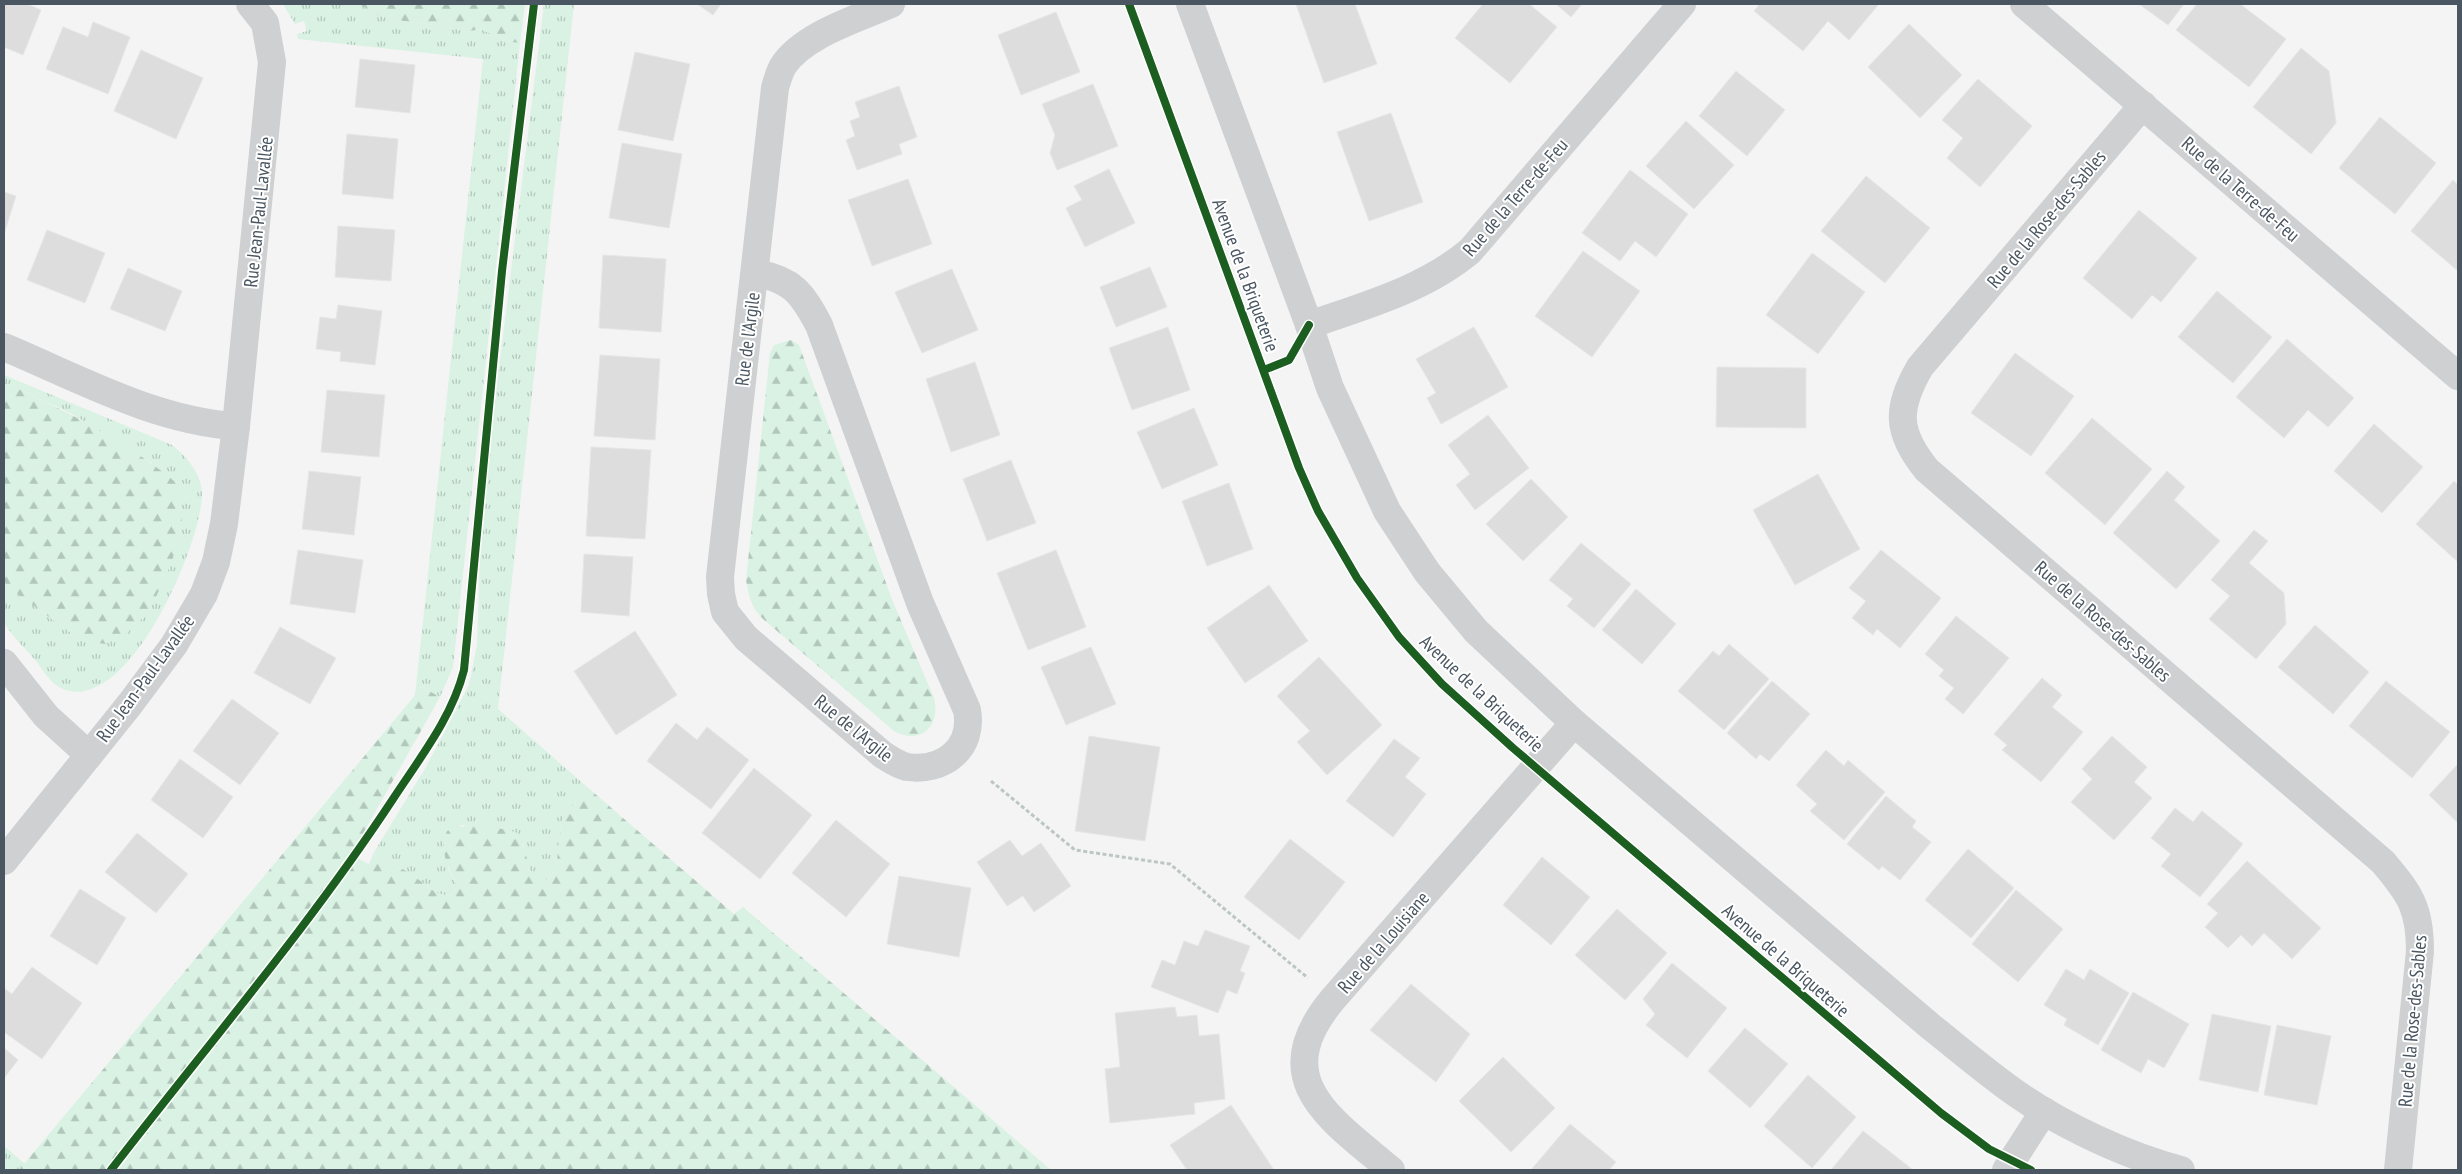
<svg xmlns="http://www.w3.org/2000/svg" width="2462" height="1174" font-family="'PT Sans Narrow',sans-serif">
<defs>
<pattern id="grass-tufts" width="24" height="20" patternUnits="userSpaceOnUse" patternTransform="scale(1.25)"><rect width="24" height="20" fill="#d9f2e3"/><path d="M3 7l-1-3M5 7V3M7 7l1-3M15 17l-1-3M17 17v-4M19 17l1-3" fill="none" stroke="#b2c7bb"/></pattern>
<pattern id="forest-firs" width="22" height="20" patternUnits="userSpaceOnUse" patternTransform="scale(1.25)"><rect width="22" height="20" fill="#d9f2e3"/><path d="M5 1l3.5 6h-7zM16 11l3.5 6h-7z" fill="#b2c7bb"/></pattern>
</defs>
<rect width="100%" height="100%" fill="#f4f4f4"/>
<!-- grass -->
<g fill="url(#grass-tufts)">
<path d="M283 4H359L380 16 408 22 446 26 466 32 480 29 511 42 520 43 453 667 440 697 422 687 415 696 483 59 298 39 297 34 307 31 304 21 295 24Z"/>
<path d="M544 4H574L498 709 586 786 561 823 556 870 548 880 533 877 526 861 523 844 495 828 461 825 448 868 458 887 450 896 436 893 410 873 373 854 426 767 469 685 477 645 480 556 491 433Z"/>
<path d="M4 375 172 445C187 457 202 474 202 495 201 545 127 719 61 688 51 684 42 669 36 661 26 649 11 636 4 622 1 615 4 590 4 581L9 588 81 640 152 463 72 414 4 382Z"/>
<path d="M4 1146 25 1164 19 1170H4Z"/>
</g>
<!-- forest -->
<g fill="url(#forest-firs)">
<path d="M359 4H525L520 43 511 42 480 29 466 32 446 26 408 22 380 16Z"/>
<path d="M791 340 799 345 893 602 934 698C941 725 921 746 894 731L763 619C751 607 749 597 746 580L770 353 774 345Z"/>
<path d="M4 382C66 411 127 441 179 485L182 520 172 562 149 612 124 636 105 644 81 640 9 588 4 581Z"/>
<path d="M422 687 440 697 351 855 369 864 373 854 410 873 436 893 450 896 458 887C449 868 438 851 447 831 470 821 493 827 516 832 525 846 527 862 533 876L548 880 556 870 561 823 586 786 734 914 743 907 1051 1170H19Z"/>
</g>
<!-- building -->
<g fill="#ddddde" stroke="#e5e6e7">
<path d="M4 4H27L41 10 23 55 4 47Z"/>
<path d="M697 4H721L713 15Z"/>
<path d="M1296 4H1355L1377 64 1324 83Z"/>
<path d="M1483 4H1529L1557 27 1510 83 1455 38Z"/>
<path d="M1556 4H1582L1571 17Z"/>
<path d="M1760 4H1879L1849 40 1828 21 1803 51 1754 11Z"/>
<path d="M2139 4H2184L2168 25Z"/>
<path d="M2197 4H2240L2286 39 2249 87 2176 30Z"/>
<path d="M1056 12 1080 72 1021 95 998 35Z"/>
<path d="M93 22 130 37 108 94 46 69 63 27 88 37Z"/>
<path d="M1909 24 1962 75 1920 118 1868 67Z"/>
<path d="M2301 48 2329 71 2336 123 2311 154 2253 107Z"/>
<path d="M141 50 203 78 176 139 114 111Z"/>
<path d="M635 52 690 64 673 141 618 130Z"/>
<path d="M360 59 415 65 410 113 355 107Z"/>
<path d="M1736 71 1785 110 1747 156 1699 116Z"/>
<path d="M1978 79 2032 126 1980 187 1947 158 1963 138 1942 120Z"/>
<path d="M1093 84 1118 146 1057 170 1050 153 1055 135 1042 104Z"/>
<path d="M899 86 917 137 899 144 902 154 857 170 846 140 855 136 850 121 860 117 855 102Z"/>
<path d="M1391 113 1423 202 1369 221 1337 132Z"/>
<path d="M2380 117 2436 163 2395 214 2339 168Z"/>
<path d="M1686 121 1734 165 1694 209 1646 166Z"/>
<path d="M347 134 398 139 393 199 342 194Z"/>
<path d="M622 143 682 154 669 228 609 218Z"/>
<path d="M1109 169 1135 223 1085 247 1066 208 1082 200 1074 186Z"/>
<path d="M1630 170 1688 214 1656 257 1635 241 1620 261 1582 233Z"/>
<path d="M1866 176 1930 228 1885 283 1821 231Z"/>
<path d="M908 179 932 244 872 266 848 200Z"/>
<path d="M2453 180 2458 185V271L2411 231Z"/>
<path d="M4 192 16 196 4 234Z"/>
<path d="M2139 210 2197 258 2161 302 2152 295 2132 319 2083 278Z"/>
<path d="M338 226 395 230 391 281 335 277Z"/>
<path d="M47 230 105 253 85 303 27 280Z"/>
<path d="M1583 251 1640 291 1592 357 1535 316Z"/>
<path d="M1812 253 1865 292 1818 354 1766 315Z"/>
<path d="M603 255 666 259 661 332 599 328Z"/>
<path d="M1150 267 1167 307 1116 327 1100 287Z"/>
<path d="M128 268 182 291 165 331 110 309Z"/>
<path d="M952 269 978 330 922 353 895 292Z"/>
<path d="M2217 291 2272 337 2233 383 2178 337Z"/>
<path d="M338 305 382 311 375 365 340 361 341 352 316 349 320 317 336 319Z"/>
<path d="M1168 327 1190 390 1132 410 1109 348Z"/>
<path d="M1474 327 1508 387 1441 424 1427 398 1436 393 1416 359Z"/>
<path d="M2287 339 2354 398 2328 427 2308 410 2284 438 2236 397Z"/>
<path d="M2015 353 2074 396 2031 456 1971 413Z"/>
<path d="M600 355 660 359 655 440 594 436Z"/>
<path d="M975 362 1000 435 951 452 926 379Z"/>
<path d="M1717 367 1806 368V428L1716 427Z"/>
<path d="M327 390 385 395 379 457 321 452Z"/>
<path d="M1194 408 1218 465 1162 489 1137 432Z"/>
<path d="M1488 415 1529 468 1475 510 1456 485 1470 474 1448 445Z"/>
<path d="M2092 418 2152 469 2105 525 2045 473Z"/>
<path d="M2374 424 2423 467 2382 513 2334 471Z"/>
<path d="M591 447 651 450 645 539 586 536Z"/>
<path d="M1011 460 1036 523 987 541 963 479Z"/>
<path d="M309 471 361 477 354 535 302 529Z"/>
<path d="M2167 471 2185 487 2174 500 2220 541 2176 589 2113 533Z"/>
<path d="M1818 474 1860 549 1795 585 1753 510Z"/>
<path d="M1531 479 1568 517 1523 561 1486 524Z"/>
<path d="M2454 481 2458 485V562L2416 524Z"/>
<path d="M1229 483 1253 549 1207 566 1182 501Z"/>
<path d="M2254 530 2268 541 2249 563 2284 593 2286 624 2256 659 2209 619 2230 596 2211 580Z"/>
<path d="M1581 543 1631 584 1594 628 1567 606 1573 599 1549 580Z"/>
<path d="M298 550 363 560 355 613 290 604Z"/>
<path d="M1056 550 1086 627 1028 650 997 573Z"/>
<path d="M1881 550 1941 598 1900 648 1877 629 1873 635 1852 618 1866 601 1849 588Z"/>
<path d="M584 554 633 557 629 616 581 612Z"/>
<path d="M1269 585 1308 641 1245 683 1207 628Z"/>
<path d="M1636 589 1676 624 1642 664 1602 630Z"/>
<path d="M1956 616 2009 658 1963 714 1945 699 1954 688 1939 676 1944 670 1925 654Z"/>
<path d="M2315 625 2369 672 2333 714 2278 667Z"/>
<path d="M280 627 336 658 310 704 254 673Z"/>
<path d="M635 631 677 695 616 735 574 671Z"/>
<path d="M1729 644 1769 679 1724 730 1678 691 1713 651 1719 656Z"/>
<path d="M1091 647 1116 704 1066 725 1041 667Z"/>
<path d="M1319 657 1382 725 1327 775 1297 742 1310 731 1277 696Z"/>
<path d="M2042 678 2062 695 2052 707 2083 732 2041 782 2002 750 2007 745 1994 734Z"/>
<path d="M1772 681 1810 714 1769 761 1760 754 1756 759 1727 733Z"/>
<path d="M2386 681 2450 732 2412 778 2349 726Z"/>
<path d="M232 699 279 733 240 785 193 751Z"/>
<path d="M676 723 697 740 707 727 749 760 711 809 647 761Z"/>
<path d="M1089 736 1160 747 1145 841 1075 831Z"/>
<path d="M2112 736 2147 767 2134 782 2152 798 2114 840 2071 802 2092 779 2082 769Z"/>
<path d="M1394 739 1420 758 1405 777 1426 794 1393 837 1346 801Z"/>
<path d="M1826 750 1844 766 1848 760 1885 792 1844 840 1810 811 1817 804 1796 785Z"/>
<path d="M180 759 233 797 203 838 151 800Z"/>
<path d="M2458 764V823L2429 795Z"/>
<path d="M754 768 812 815 760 879 702 833Z"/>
<path d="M1886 796 1916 821 1912 827 1931 842 1900 880 1882 866 1879 870 1847 844Z"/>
<path d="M2175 808 2193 822 2202 811 2243 844 2200 897 2161 866 2171 854 2151 838Z"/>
<path d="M836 820 890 864 846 917 792 873Z"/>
<path d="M137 833 188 874 156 913 105 872Z"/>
<path d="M1290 839 1345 882 1299 940 1244 897Z"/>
<path d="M1010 840 1022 856 1041 843 1071 886 1034 912 1023 896 1007 906 977 862Z"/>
<path d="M1968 849 2014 888 1971 938 1925 900Z"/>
<path d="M1542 857 1590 897 1551 945 1503 905Z"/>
<path d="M2247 861 2321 928 2292 959 2264 933 2252 946 2241 935 2228 948 2205 927 2218 913 2207 904Z"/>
<path d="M899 876 971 888 959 957 887 944Z"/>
<path d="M80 889 126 918 97 965 50 936Z"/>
<path d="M2016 890 2063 929 2018 982 1972 944Z"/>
<path d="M1617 909 1667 953 1625 1000 1575 955Z"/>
<path d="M1205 930 1250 946 1240 971 1245 973 1237 994 1227 990 1218 1013 1151 987 1162 960 1175 965 1184 941 1198 946Z"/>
<path d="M1672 963 1727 1008 1687 1058 1646 1025 1655 1014 1643 999Z"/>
<path d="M32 967 82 1003 42 1059 4 1032V988L12 994Z"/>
<path d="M2066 969 2084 980 2090 969 2129 993 2098 1045 2064 1025 2067 1019 2044 1005Z"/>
<path d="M1411 984 1470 1034 1436 1082 1370 1030Z"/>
<path d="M2133 992 2189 1024 2164 1068 2148 1059 2141 1073 2101 1050Z"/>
<path d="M1175 1007 1177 1017 1197 1015 1199 1036 1219 1034 1225 1099 1194 1103 1195 1114 1110 1123 1105 1069 1120 1067 1115 1013Z"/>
<path d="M2212 1014 2271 1026 2258 1092 2199 1080Z"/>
<path d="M2277 1025 2331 1036 2317 1105 2264 1095Z"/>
<path d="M1745 1028 1788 1064 1750 1108 1708 1071Z"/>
<path d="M4 1048 18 1060 4 1078Z"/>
<path d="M1503 1057 1555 1108 1511 1152 1459 1101Z"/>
<path d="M1808 1075 1856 1117 1812 1168 1764 1126Z"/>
<path d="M1231 1105 1274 1170H1187L1170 1145Z"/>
<path d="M1570 1124 1616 1162 1609 1170H1531Z"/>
<path d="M1863 1131 1889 1151 1913 1170H1831Z"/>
</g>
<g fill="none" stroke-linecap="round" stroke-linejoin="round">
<!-- path -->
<path stroke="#bcc7c4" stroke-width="3" stroke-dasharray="4 2.5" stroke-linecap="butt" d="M991 781 1075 850 1170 864 1308 978"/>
<!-- minor -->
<g stroke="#ced0d2" stroke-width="28">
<path d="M1190 4 1309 325 1330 388 1387 511 1427 572 1476 631 1574 723 1930 1026C1959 1049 1987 1073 2017 1094 2063 1126 2127 1156 2181 1170"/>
<path d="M2024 4 2458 376"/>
<path d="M2143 105 1920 367C1896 409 1896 432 1927 470L2383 862C2410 894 2420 908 2420 951L2398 1170"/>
<path d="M755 273C792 279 802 293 819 325L920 603 967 710C974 748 944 772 907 767 898 765 890 759 883 755L746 638 725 612 721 594 720 577 775 88C777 81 779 73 783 66 803 35 857 19 891 4"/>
<path d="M1309 325C1364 306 1425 289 1470 251L1682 4"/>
<path d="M4 347C78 378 155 421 236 426"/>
<path d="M4 663 46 716 89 755"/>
<path d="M4 861 130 704 174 645 204 594 216 562 224 524 236 426 272 62 265 23 250 4"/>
<path d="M1391 1170C1331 1119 1265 1080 1333 999L1574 723"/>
<path d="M2006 1170 2044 1111"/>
</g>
<!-- cycleway casing -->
<g stroke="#fff" stroke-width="11">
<g id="cycleway">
<path d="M1129 4 1299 468 1318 511 1357 578 1399 637 1442 684 1513 748 1941 1113 1989 1149 2031 1170"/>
<path d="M1264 370 1289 360 1309 325"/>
<path d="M111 1170C205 1048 308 928 393 799 419 759 452 718 464 670L502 271 534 4"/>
</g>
</g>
<!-- cycleway -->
<use href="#cycleway" stroke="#1b5e20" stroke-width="8"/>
</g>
<g text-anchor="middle" stroke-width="4" stroke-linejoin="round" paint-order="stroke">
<!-- street labels -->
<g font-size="19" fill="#4a5661" stroke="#fff">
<text transform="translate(2241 189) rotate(41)" y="7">Rue de la Terre-de-Feu</text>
<text transform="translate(1515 197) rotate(-49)" y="7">Rue de la Terre-de-Feu</text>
<text transform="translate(258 212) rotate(-84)" y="7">Rue Jean-Paul-Lavallée</text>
<text transform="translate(2046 219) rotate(-50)" y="7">Rue de la Rose-des-Sables</text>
<text transform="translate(1246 275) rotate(70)" y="7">Avenue de la Briqueterie</text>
<text transform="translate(747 339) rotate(-83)" y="7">Rue de l'Argile</text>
<text transform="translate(2103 621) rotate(41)" y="7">Rue de la Rose-des-Sables</text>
<text transform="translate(145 678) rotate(-54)" y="7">Rue Jean-Paul-Lavallée</text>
<text transform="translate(1482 693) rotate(43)" y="7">Avenue de la Briqueterie</text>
<text transform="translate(854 728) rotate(39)" y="7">Rue de l'Argile</text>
<text transform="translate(1383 942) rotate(-49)" y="7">Rue de la Louisiane</text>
<text transform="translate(1786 960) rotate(41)" y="7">Avenue de la Briqueterie</text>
<text transform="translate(2412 1021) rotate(-85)" y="7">Rue de la Rose-des-Sables</text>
</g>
</g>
<!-- border -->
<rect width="2462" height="1174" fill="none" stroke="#4a5661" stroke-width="10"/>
</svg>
